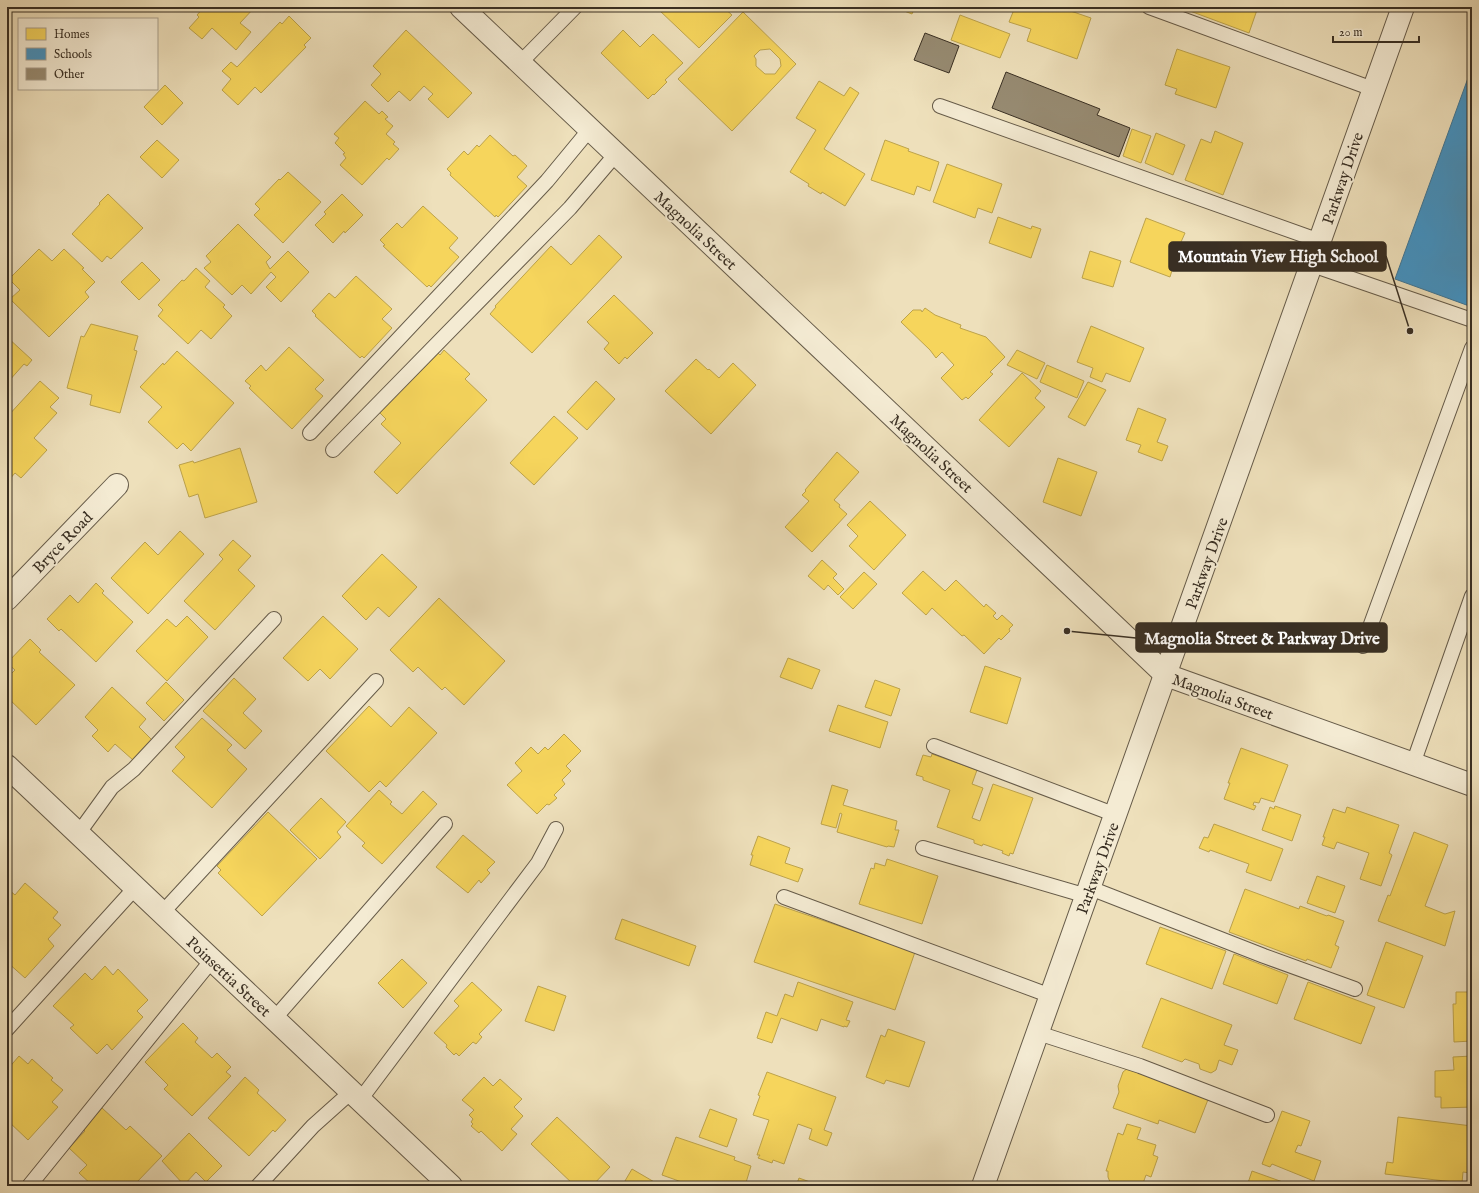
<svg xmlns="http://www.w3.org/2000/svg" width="1479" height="1193" font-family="'IM FELL English',serif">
<rect width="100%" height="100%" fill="#eee0bb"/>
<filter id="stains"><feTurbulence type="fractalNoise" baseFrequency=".005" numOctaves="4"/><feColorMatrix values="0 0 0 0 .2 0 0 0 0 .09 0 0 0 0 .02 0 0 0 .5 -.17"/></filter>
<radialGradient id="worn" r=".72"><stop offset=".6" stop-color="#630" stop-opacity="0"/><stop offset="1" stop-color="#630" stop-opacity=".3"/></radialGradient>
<!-- homes -->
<g fill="#f6d55c" stroke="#bda34b" fill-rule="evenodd">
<path d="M7 7 13 8 7 14Z"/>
<path d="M204 7 207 10 210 7H255L240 23 251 32 236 50 212 28 202 39 189 28 199 17 197 15Z"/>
<path d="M661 7H723L732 15 699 48 659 10Z"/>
<path d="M894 7H915L912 14Z"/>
<path d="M1015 7H1059L1091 18 1077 59 1027 41 1031 29 1009 22Z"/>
<path d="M1191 7H1258L1249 33 1190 11Z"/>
<path d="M743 12 796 64 732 131 678 79ZM770 49 780 59 781 66 775 74H765L756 66V59L754 56 760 50Z"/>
<path d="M960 15 1010 34 1000 58 951 40Z"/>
<path d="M289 16 311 38 304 45 306 47 261 93 255 87 238 105 222 90 231 79 222 71 231 62 237 67 280 22 282 24Z"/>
<path d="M406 30 472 93 448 118 428 99 433 94 424 86 410 101 399 91 388 102 371 85 381 74 373 66Z"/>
<path d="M623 30 640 47 653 34 683 63 665 80 667 82 654 95 653 94 648 99 601 53Z"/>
<path d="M1177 49 1230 67 1216 108 1175 94 1177 89 1165 85Z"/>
<path d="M819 81 844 96 850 87 859 93 824 149 865 174 845 206 822 192 821 194 808 186 809 184 790 172 816 130 796 118Z"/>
<path d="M165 85 183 103 162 125 144 107Z"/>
<path d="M365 101 379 114 382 111 388 117 385 119 393 126 386 134 395 142 393 144 399 149 389 160 387 158 362 185 340 165 346 158 343 154 345 153 335 143 339 138 334 134Z"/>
<path d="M1132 129 1151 136 1141 163 1123 156Z"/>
<path d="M1215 131 1243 143 1223 195 1185 180 1201 139 1211 143Z"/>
<path d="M1156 133 1185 145 1173 175 1145 163Z"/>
<path d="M490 135 513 156 515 155 527 166 517 177 527 186 498 217 496 215 495 217 450 175 451 173 447 169 464 151 468 155 477 145 479 147Z"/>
<path d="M157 140 179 160 162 178 140 157Z"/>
<path d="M885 140 909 149 908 151 939 162 930 191 917 186 914 195 871 180Z"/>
<path d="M947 164 1002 184 992 213 978 208 975 218 933 202Z"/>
<path d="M288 172 321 202 283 243 254 215 260 209 255 204 279 179 280 180Z"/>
<path d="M108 194 143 228 111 259 107 256 102 262 72 234 100 204 99 203Z"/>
<path d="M342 194 363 215 345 233 344 231 333 243 315 225 326 214 324 212Z"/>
<path d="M423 206 458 238 449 248 459 257 431 287 429 285 427 287 383 246 385 245 380 240 397 223 402 228Z"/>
<path d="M998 217 1031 229 1032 226 1041 229 1031 258 989 243Z"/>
<path d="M1146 218 1185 233 1181 242 1189 245 1180 270 1173 267 1170 277 1130 262Z"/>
<path d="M238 224 271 257 266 262 270 269 288 251 309 272 281 302 266 287 276 277 271 272 251 294 242 285 232 295 204 268 211 262 206 256Z"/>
<path d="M599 235 622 257 532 353 490 314 496 307 495 306 551 246 571 265Z"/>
<path d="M39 249 52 261 64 249 84 268 82 269 95 282 85 292 89 297 49 337 10 299 20 290 9 279Z"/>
<path d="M1090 251 1121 261 1113 287 1082 278Z"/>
<path d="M142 262 160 280 139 300 121 282Z"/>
<path d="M196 268 210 281 205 287 225 305 223 307 232 316 211 339 201 330 188 344 158 316 163 310 158 305 182 280 184 281Z"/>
<path d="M356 276 392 309 382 319 392 328 364 358 362 356 360 358 315 316 316 315 312 311 329 293 335 298Z"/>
<path d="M614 295 653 333 627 359 625 357 619 364 604 349 609 343 587 322Z"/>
<path d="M925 308 935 315 961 325 960 328 986 337 1005 357 990 372 993 374 968 399 966 397 962 400 941 378 954 365 942 352 936 358 930 350 901 322 913 310H921L922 312Z"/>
<path d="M91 324 138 336 134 350 137 351 120 413 90 405 92 395 67 388 81 336 84 337Z"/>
<path d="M1091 326 1144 348 1130 382 1106 373 1102 382 1090 377 1093 368 1077 362Z"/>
<path d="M7 337 32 360 27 366 24 364 8 382Z"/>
<path d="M289 347 324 380 315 389 323 396 292 429 249 388 251 386 245 381 261 365 266 371Z"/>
<path d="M444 350 470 374 465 379 487 400 397 494 374 472 401 443 381 424 386 419 379 412 437 352 440 355Z"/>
<path d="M1017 350 1045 363 1037 379 1007 365Z"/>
<path d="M177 351 234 403 191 451 183 443 177 449 148 422 162 407 140 387 163 363 164 365Z"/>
<path d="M696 359 708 370 709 369 719 378 733 363 756 385 711 434 665 391Z"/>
<path d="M1047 365 1084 381 1077 398 1040 382Z"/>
<path d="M1022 373 1041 391 1035 398 1045 407 1009 447 979 420Z"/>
<path d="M40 381 59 398 50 407 57 413 34 438 47 450 21 478 15 473 8 481 7 480V417Z"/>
<path d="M596 381 615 399 587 430 567 412Z"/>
<path d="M1088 382 1106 390 1085 426 1068 417Z"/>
<path d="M1138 408 1166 419 1157 442 1168 446 1162 461 1138 452 1141 445 1126 440Z"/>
<path d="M554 416 578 438 534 485 510 463Z"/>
<path d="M240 448 257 502 205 518 198 494 189 497 179 465 193 461 194 463Z"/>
<path d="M837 452 859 472 834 500 840 505 839 507 847 514 812 552 785 527 809 501 802 495 806 491 805 490Z"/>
<path d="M1058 458 1097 472 1081 516 1043 502Z"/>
<path d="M870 501 906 535 874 570 849 546 858 536 847 525Z"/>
<path d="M180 531 204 554 148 614 111 578 145 542 158 555Z"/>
<path d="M233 540 251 556 238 570 255 586 215 630 184 601 223 559 219 555Z"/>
<path d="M382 554 417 587 389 617 378 607 366 620 342 596Z"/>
<path d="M822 560 837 574 833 578 844 589 838 595 828 585 824 590 808 576Z"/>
<path d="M923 571 945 591 956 580 984 607 986 604 996 613 993 616 997 620 1002 615 1013 625 1009 629 1010 631 1001 640 999 638 984 654 964 635 962 636 932 608 926 615 902 593Z"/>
<path d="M864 572 877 584 853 609 840 597Z"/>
<path d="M96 583 104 591 102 593 133 622 96 662 61 629 59 631 47 619 70 595 78 603Z"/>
<path d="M439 598 505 661 464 705 445 687 442 690 418 667 413 672 390 650Z"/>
<path d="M187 616 208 637 167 681 136 651 167 619 176 627Z"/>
<path d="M323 616 358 649 330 679 320 669 308 681 283 658Z"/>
<path d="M30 639 41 650 39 652 75 685 36 725 7 697V678L15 670 7 663Z"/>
<path d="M788 658 820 670 812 689 780 677Z"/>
<path d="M985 666 1021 678 1007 724 970 712Z"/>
<path d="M234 678 256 699 243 713 262 731 245 749 203 711Z"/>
<path d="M875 680 900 689 891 716 865 707Z"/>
<path d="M166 682 184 700 164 721 146 703Z"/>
<path d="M112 687 146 719 139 727 152 740 133 760 115 744 108 752 92 736 98 730 85 717Z"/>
<path d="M838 705 888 722 880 748 829 731Z"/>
<path d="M369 706 391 727 409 707 437 733 386 787 380 781 369 792 326 751Z"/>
<path d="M202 718 232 745 227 750 247 769 212 808 172 771 185 757 175 747Z"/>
<path d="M564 734 581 751 566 766 571 771 562 780 565 784 554 795 557 798 549 805 547 804 537 814 507 785 522 771 515 763 531 747 538 754 545 747 548 750Z"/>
<path d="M1241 748 1288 765 1274 802 1261 798 1259 803 1254 802 1253 805 1256 806 1254 810 1224 799 1230 783H1228Z"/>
<path d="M932 754 977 770 972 784 983 788 972 818 980 821 993 784 1033 798 1013 854 1010 853 1009 856 1002 853 1003 851 983 844 982 846 974 843V840L937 827 950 790 923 780V777L916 775 923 755 931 757Z"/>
<path d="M832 785 848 790 843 805 897 821 895 830H899L894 847 888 846 887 847 837 832 842 814 840 813 836 828 821 824Z"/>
<path d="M379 790 392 802 390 804 402 814 423 791 437 804 382 864 362 846 365 843 346 826Z"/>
<path d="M321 798 346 822 337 832 341 837 320 859 290 830Z"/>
<path d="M1275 806 1301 815 1292 841 1262 830 1270 807 1274 809Z"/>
<path d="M1347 807 1399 825 1389 853 1392 855 1381 886 1360 879 1369 853 1337 842 1334 849 1322 845 1325 837H1323L1333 809 1345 813Z"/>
<path d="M268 812 317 859 262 916 218 873 221 870 217 866Z"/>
<path d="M1214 824 1283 849 1271 881 1246 872 1249 864 1210 850 1209 852 1199 848 1204 837 1208 838Z"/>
<path d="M1414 832 1448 845 1425 906 1445 914 1455 911 1445 946 1378 921 1388 895 1390 896Z"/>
<path d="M463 835 495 862 487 870 490 873 481 883 479 880 468 893 436 867Z"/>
<path d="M758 836 790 848 785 863 803 869 798 882 750 865 753 855H751Z"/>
<path d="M887 859 938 876 922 924 859 904 871 868 874 869 875 863 885 866Z"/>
<path d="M1317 876 1345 886 1335 913 1307 903Z"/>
<path d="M25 883 58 912 53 918 61 925 48 939 54 946 25 978 7 962V890L8 889 15 895Z"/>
<path d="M1245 889 1299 909 1300 906 1327 916 1328 915 1344 921 1335 945 1339 947 1331 968 1307 959 1306 961 1229 932Z"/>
<path d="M775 904 915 952 895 1010 754 962Z"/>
<path d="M622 919 696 946 689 966 615 939Z"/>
<path d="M1160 927 1226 951 1212 989 1146 964Z"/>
<path d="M1386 942 1423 956 1404 1008 1367 995Z"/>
<path d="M1234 954 1288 975 1277 1004 1223 984Z"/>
<path d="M402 959 427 983 403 1008 378 983Z"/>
<path d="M105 966 113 975 118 969 148 1000 137 1011 143 1017 112 1050 107 1044 97 1054 70 1028 74 1025 53 1006 85 973 92 980Z"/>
<path d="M472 982 502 1010 479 1034 482 1037 476 1044 473 1042 459 1056 456 1053 454 1055 446 1047 447 1045 434 1033 459 1006 454 1001Z"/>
<path d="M798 982 853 1002 846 1020 850 1021 847 1027 844 1026V1027L821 1019 817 1031 781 1018 772 1043 757 1038 766 1012 777 1016 785 994 793 997Z"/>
<path d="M1308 982 1375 1007 1361 1044 1294 1019Z"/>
<path d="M538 986 566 996 554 1031 525 1021Z"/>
<path d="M1456 992H1472V1041L1454 1042 1453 1004H1456Z"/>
<path d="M1161 998 1232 1025 1224 1045 1238 1050 1232 1065 1219 1060 1216 1070 1211 1073 1200 1069 1199 1064 1185 1059 1182 1062 1142 1047Z"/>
<path d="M183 1023 198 1038 195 1042 212 1058 217 1053 231 1067 226 1072 231 1076 192 1116 164 1089 168 1085 145 1062Z"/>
<path d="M888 1029 925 1042 909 1087 886 1080 884 1084 866 1077 881 1035 885 1037Z"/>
<path d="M19 1056 28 1064 32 1059 53 1078 51 1080 63 1090 52 1102 58 1107 28 1140 7 1120V1070Z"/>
<path d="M1472 1056V1107L1441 1108V1097H1435V1071L1454 1070 1453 1057Z"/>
<path d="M1128 1068 1209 1097 1195 1133 1159 1120 1158 1124 1113 1108 1119 1092 1118 1086 1123 1072Z"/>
<path d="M767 1072 836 1097 824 1130 832 1133 827 1146 809 1139 812 1129 798 1124 784 1164 773 1160 772 1163 758 1158 760 1155H757L769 1120 753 1115 760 1096 758 1095Z"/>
<path d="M245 1077 259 1090 257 1093 286 1120 275 1132 273 1130 249 1156 208 1118Z"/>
<path d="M484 1077 493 1086 500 1079 522 1099 514 1107 523 1116 511 1129 517 1134 502 1151 481 1131 479 1133 471 1126 473 1124 471 1122 473 1119 469 1115 474 1110 462 1100Z"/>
<path d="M102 1108 126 1130 130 1126 162 1156 136 1183H135L132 1186H93L79 1173 87 1165 69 1148 85 1131 83 1129Z"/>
<path d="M710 1109 737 1119 727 1147 699 1137Z"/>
<path d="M1282 1111 1310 1121 1301 1146 1298 1145 1295 1152 1321 1161 1314 1181 1272 1164 1270 1167 1262 1164Z"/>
<path d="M557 1117 610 1167 592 1186H575L531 1144Z"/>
<path d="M1398 1117 1472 1126 1471 1141H1472V1154L1470 1173 1463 1172 1462 1183 1385 1174 1387 1162 1393 1163Z"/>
<path d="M1127 1124 1141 1128 1137 1139 1156 1145 1153 1155 1158 1157 1151 1177 1146 1175 1142 1186H1113L1114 1184 1110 1182 1108 1177V1171H1106L1118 1133 1123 1135Z"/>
<path d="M189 1133 222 1166 206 1182 196 1172 184 1185 162 1161Z"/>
<path d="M676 1137 735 1157 734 1160 751 1166 745 1186H693L662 1175Z"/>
<path d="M632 1169 656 1183 654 1186H622Z"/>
<path d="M1252 1171 1294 1186H1247Z"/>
<path d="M799 1178 810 1182 809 1186H796Z"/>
</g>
<!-- schools -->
<path fill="#4393c3" stroke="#407593" d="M1472 67V307L1395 279Z"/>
<!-- building -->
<g fill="#978b72" stroke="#392f23">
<path d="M925 33 959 46 949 73 914 60Z"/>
<path d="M1006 72 1100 109 1097 115 1130 128 1119 157 992 108Z"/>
</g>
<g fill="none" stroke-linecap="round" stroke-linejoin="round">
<!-- service casing -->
<g stroke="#665b49" stroke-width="16">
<g id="service">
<path d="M1149 7 1373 89"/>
<path d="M520 63 575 7"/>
<path d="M940 106 1320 241"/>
<path d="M1312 265 1472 320"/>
<path d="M310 433 547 181 590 129"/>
<path d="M333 450 570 208 616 154"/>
<path d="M1363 646 1472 348"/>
<path d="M934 746 1116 815"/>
<path d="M1413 764 1472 596"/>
<path d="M78 834 112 787 134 769 274 619"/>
<path d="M923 848 1087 896"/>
<path d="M1090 888 1264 956 1355 989"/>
<path d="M784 897 1051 996"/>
<path d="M162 913 376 681"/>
<path d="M274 1019 445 824"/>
<path d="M7 1029 135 888"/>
<path d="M1038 1033 1140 1066 1267 1115"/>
<path d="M360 1100 538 863 556 829"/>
<path d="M29 1186 212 960"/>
<path d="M258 1186 313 1126 351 1092"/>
</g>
</g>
<!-- minor casing -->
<g stroke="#665b49" stroke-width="24">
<g id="minor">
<path d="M7 599 117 485"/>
<path d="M7 766 451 1186"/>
</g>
</g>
<!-- tertiary casing -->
<g stroke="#665b49" stroke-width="24">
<g id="tertiary">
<path d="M461 7 1166 675 1472 785"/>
<path d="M983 1186 1403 7"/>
</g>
</g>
<!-- service -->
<use href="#service" stroke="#f4ebd3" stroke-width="14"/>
<!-- minor -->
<use href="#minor" stroke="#f4ebd3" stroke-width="22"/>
<!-- tertiary -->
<use href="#tertiary" stroke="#f4ebd3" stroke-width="22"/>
</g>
<g text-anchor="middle" stroke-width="4" stroke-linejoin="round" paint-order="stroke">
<!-- street labels -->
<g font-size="16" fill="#392f23" stroke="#f4ebd3">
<text transform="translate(1342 178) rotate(-71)" y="6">Parkway Drive</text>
<text transform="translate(696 230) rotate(43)" y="6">Magnolia Street</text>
<text transform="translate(932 453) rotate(43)" y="6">Magnolia Street</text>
<text transform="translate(62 542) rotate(-46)" y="6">Bryce Road</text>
<text transform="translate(1206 563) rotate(-70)" y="6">Parkway Drive</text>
<text transform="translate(1223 696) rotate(20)" y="6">Magnolia Street</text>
<text transform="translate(1097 868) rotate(-70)" y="6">Parkway Drive</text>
<text transform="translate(229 976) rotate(43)" y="6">Poinsettia Street</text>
</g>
</g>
<!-- callouts -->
<path fill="none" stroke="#392f23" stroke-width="1.5" d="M1410 331L1386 256M1067 631L1136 638"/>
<g fill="#392f23" stroke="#f4ebd3" stroke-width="1.5">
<circle cx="1410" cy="331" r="4"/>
<circle cx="1067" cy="631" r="4"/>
</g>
<g fill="#392f23" stroke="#392f23" stroke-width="1.5">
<rect x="1169" y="242" width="217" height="29" rx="4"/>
<rect x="1136" y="623" width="251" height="29" rx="4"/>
</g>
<g font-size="17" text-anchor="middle" font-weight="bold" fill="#fff">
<text x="1278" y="262">Mountain View High School</text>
<text x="1262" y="644">Magnolia Street &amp; Parkway Drive</text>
</g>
<!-- margin -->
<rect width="1479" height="1193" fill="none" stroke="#eee0bb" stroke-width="24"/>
<rect x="8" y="8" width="1463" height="1177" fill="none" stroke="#392f23" stroke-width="2"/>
<rect x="12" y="12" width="1455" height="1169" fill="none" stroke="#392f23"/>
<!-- legend -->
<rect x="18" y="18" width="140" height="72" fill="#f4ebd3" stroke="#a9a08d"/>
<rect x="26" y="28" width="20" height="12" fill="#f6d55c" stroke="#a9a08d"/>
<text x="54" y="38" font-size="12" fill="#392f23">Homes</text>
<rect x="26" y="48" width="20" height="12" fill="#4393c3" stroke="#a9a08d"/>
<text x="54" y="58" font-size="12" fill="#392f23">Schools</text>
<rect x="26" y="68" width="20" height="12" fill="#978b72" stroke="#a9a08d"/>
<text x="54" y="78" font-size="12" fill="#392f23">Other</text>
<!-- scale -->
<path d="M1333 36v6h86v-6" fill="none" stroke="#392f23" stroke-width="2"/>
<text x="1339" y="36" font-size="12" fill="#392f23" stroke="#f4ebd3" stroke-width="3" paint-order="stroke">20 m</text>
<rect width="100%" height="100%" filter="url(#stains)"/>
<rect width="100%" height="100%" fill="url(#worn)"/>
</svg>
